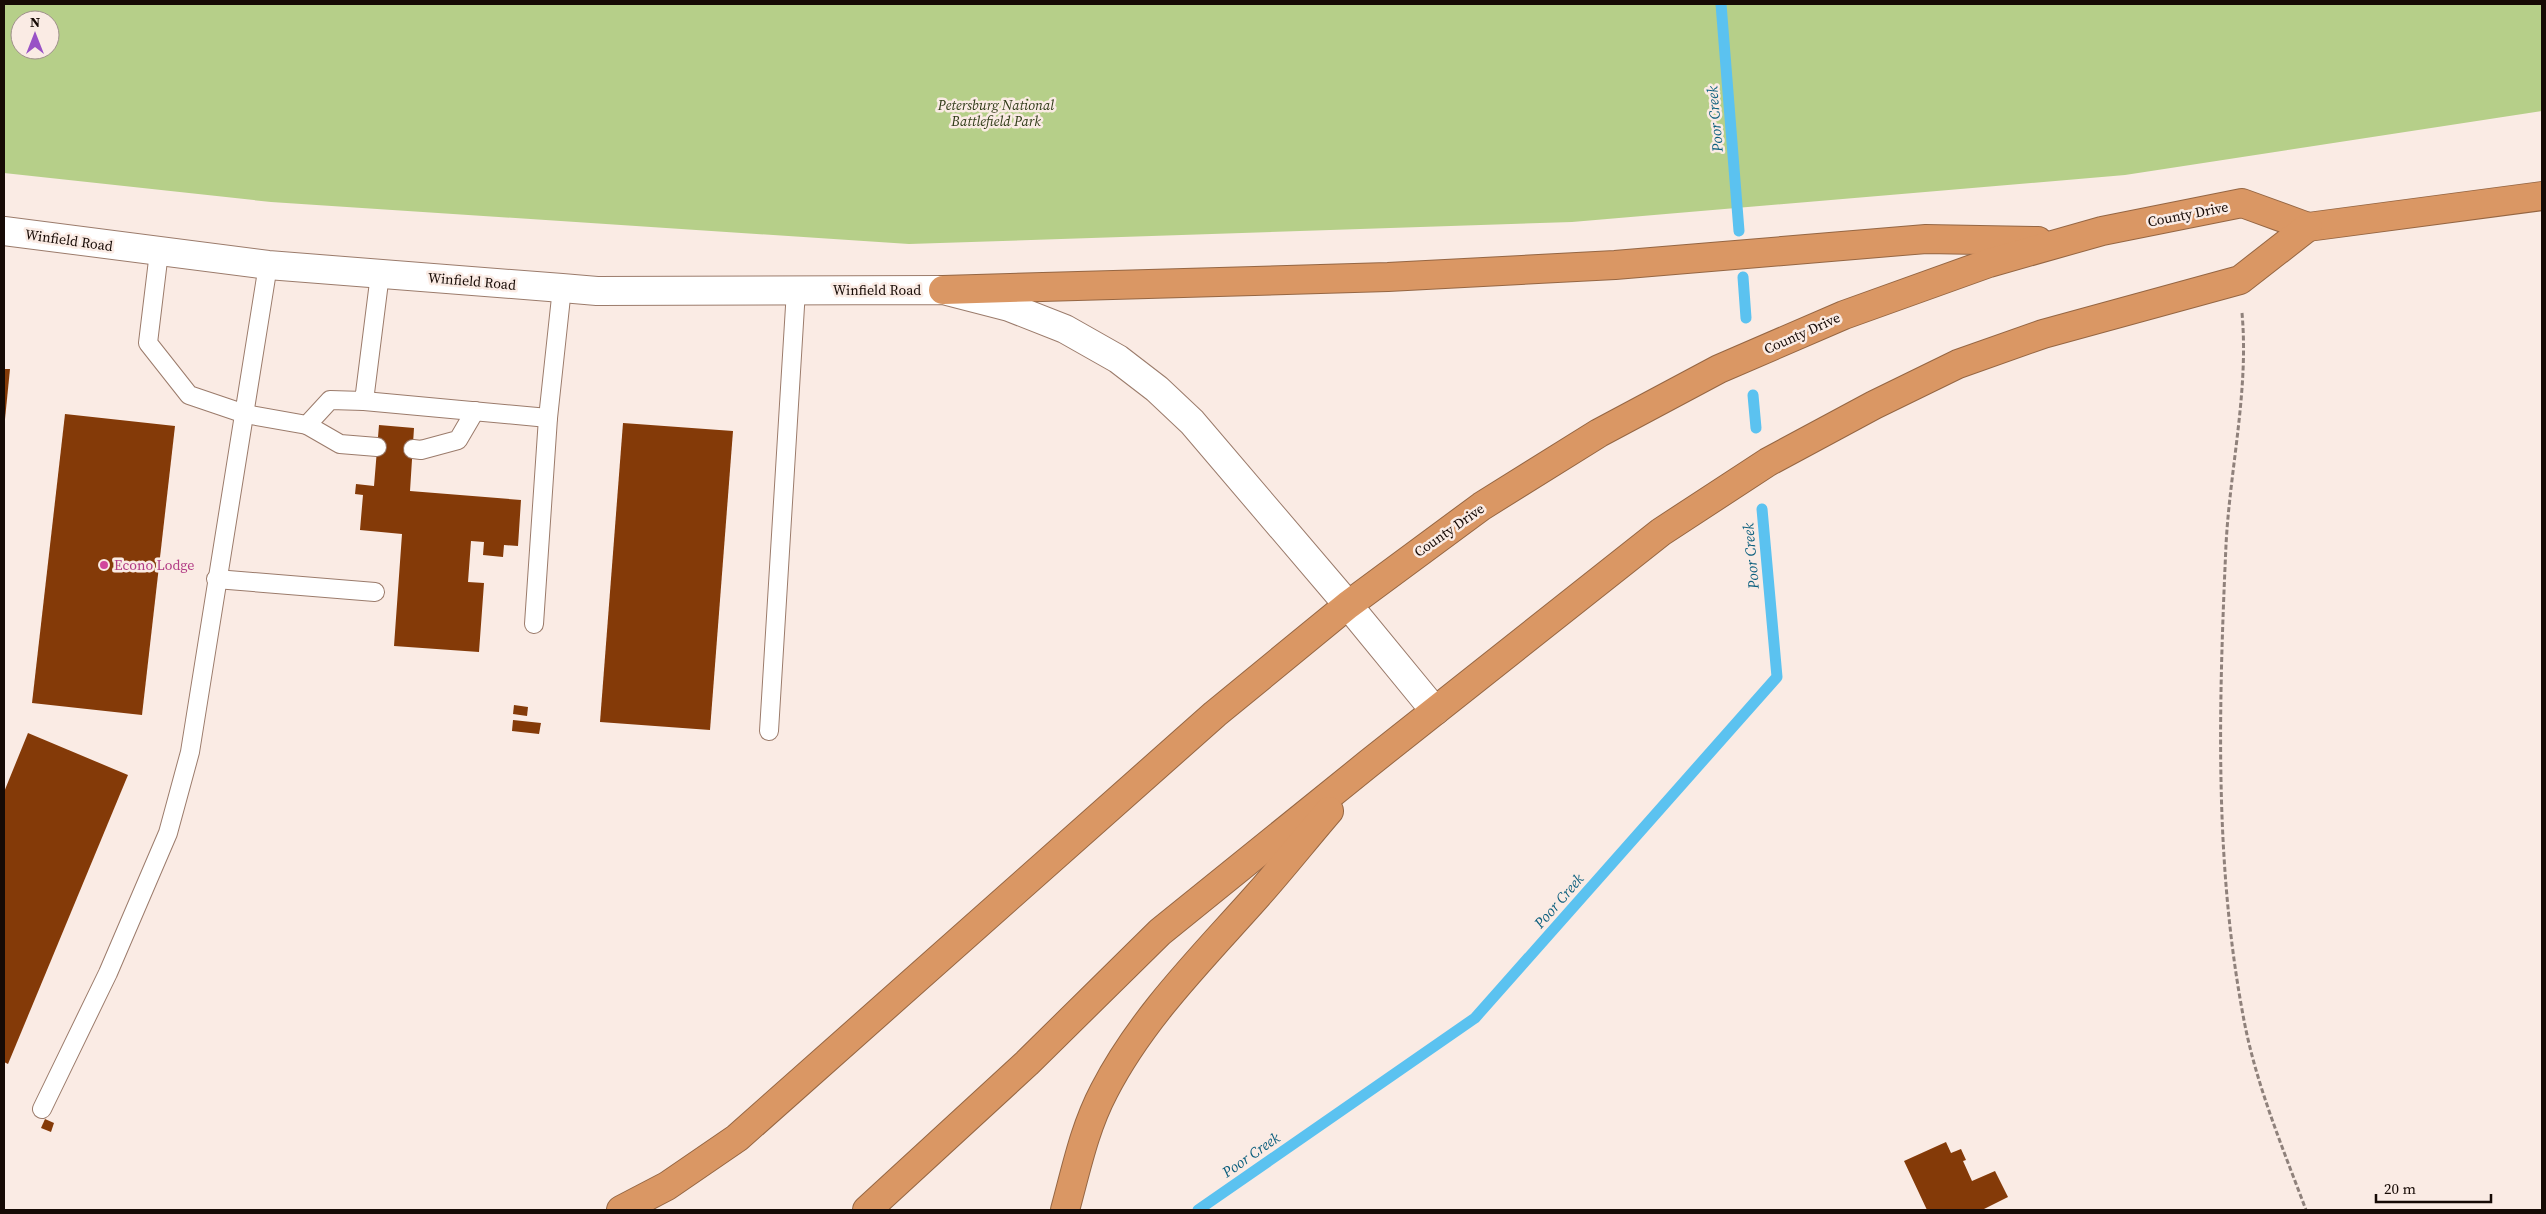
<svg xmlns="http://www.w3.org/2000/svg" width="2546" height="1214" font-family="'Source Serif 4',serif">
<rect width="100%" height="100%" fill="#faebe4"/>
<!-- green -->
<path fill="#b6cf89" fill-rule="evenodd" d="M4 4H2542V111L2125 175 1572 222 909 244 271 202 4 173ZM20 20H50V50H20Z"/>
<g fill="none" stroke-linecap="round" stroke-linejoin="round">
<!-- stream -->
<g stroke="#5bc2f0" stroke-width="11">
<path d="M1721 4 1739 231"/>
<path d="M1743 277 1746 318"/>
<path d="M1753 395 1756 428"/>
<path d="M1198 1210 1475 1018 1777 677 1762 509"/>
</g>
</g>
<!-- building -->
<g fill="#843a08">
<path d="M4 369H10L5 419H4Z"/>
<path d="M65 414 175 426 142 715 32 703Z"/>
<path d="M623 423 733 431 710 730 600 722Z"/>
<path d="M379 425 414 428 410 491 521 500 518 546 504 545 503 557 483 555 484 542 471 541 468 582 484 583 479 652 394 646 402 534 360 530 363 495 355 494 356 484 374 486Z"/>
<path d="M514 705 528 707 527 716 513 714Z"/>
<path d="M513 720 541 723 539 734 512 731Z"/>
<path d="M28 733 128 775 8 1064 4 1062V792Z"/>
<path d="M45 1119 54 1123 51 1132 41 1128Z"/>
<path d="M1946 1142 1951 1153 1961 1149 1966 1160 1963 1161 1972 1181 1995 1171 2008 1197 1982 1210H1927L1904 1161Z"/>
</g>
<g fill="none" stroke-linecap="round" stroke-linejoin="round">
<!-- lane casing -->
<g stroke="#9b7b6b" stroke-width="20">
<g id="lane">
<path d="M159 252 148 343 189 395 245 414 307 425 330 400 364 401 380 274"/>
<path d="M364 401 548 418 562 288"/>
<path d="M307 425 340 444 377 447"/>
<path d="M413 449 421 450 458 440 475 411"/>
<path d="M216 579 375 592"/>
<path d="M534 624 548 418"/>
<path d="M769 731 796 290"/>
<path d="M42 1109 108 973 168 833 190 752 268 265"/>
</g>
</g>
<!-- secondary casing -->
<g stroke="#9b7b6b" stroke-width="30">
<path id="secondary" d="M4 231 268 265 562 288 597 291 943 290 1009 307 1065 329 1118 359 1157 389 1192 422 1348 605 1435 711"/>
</g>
<!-- highway casing -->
<g stroke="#956643" stroke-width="30">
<g id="highway">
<path d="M943 290 1388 277 1615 265 1926 239 2038 241"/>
<path d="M621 1210 667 1186 737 1138 1215 714 1348 605 1482 506 1599 433 1719 369 1844 315 1989 263 2102 231 2242 203 2308 227 2542 196"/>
<path d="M867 1210 1027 1063 1160 932 1368 764 1661 532 1768 462 1874 405 1958 364 2043 334 2240 280 2308 227"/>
<path d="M1065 1210C1076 1170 1084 1129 1104 1091 1142 1017 1203 957 1258 895 1282 868 1305 839 1329 811"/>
</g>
</g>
<!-- path -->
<path stroke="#8f817b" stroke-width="3" stroke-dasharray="5 2.5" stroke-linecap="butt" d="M2242 313C2249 390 2230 468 2226 545 2219 701 2214 860 2243 1015 2255 1082 2282 1146 2306 1210"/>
<!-- lane -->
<use href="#lane" stroke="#fff" stroke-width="18"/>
<!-- secondary -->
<use href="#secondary" stroke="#fff" stroke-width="28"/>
<!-- highway -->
<use href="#highway" stroke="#da9764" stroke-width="28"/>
</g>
<!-- markers -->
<circle fill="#d1479c" stroke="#faebe4" stroke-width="2" cx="104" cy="565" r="5"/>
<g text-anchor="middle" stroke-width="5" stroke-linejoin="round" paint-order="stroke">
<!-- park labels -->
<g font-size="14" font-style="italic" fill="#2f3a17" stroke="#faebe4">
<text x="996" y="110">Petersburg National<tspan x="996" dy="16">Battlefield Park</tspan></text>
</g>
<!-- street labels -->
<g font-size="14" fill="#160a05" stroke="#faebe4">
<text transform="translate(2188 214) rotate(-11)" y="5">County Drive</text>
<text transform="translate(69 240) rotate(8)" y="5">Winfield Road</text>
<text transform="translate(472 281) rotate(5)" y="5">Winfield Road</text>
<text x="877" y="295">Winfield Road</text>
<text transform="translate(1802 333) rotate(-24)" y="5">County Drive</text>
<text transform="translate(1449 530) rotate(-35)" y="5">County Drive</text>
</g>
<!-- hotel labels -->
<g font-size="14" fill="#b23c85" stroke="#faebe4" text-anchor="start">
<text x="114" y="570">Econo Lodge</text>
</g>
<!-- water labels -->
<g font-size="15" font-style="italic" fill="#0a5e7d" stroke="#faebe4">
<text transform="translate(1715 119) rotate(-95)" y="5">Poor Creek</text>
<text transform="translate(1751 556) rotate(-95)" y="5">Poor Creek</text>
<text transform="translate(1559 901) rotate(-49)" y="5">Poor Creek</text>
<text transform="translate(1251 1155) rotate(-35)" y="5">Poor Creek</text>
</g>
</g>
<!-- border -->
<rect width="2546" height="1214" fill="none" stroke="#160a05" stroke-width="10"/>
<!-- north arrow -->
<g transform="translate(35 35)"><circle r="24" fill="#faebe4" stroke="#9f918b"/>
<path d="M0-4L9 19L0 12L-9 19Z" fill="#9952c6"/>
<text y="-8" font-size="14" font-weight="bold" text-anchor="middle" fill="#160a05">N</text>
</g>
<!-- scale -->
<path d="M2376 1194v8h115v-8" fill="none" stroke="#160a05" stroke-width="2.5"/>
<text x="2384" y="1194" font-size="15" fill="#160a05" stroke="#faebe4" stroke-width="4" paint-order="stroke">20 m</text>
</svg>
